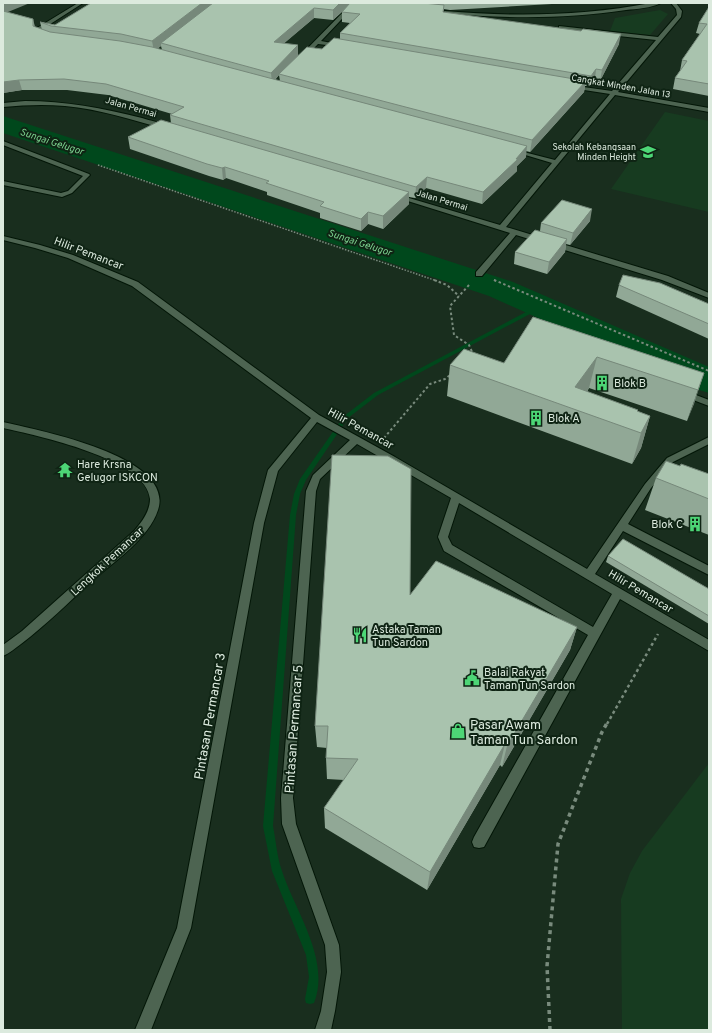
<svg xmlns="http://www.w3.org/2000/svg" width="712" height="1033" font-family="Overpass,sans-serif">
<rect width="100%" height="100%" fill="#192e1e"/>
<!-- green -->
<g fill="#173b20">
<path d="M660 10 668 14 650 35 610 31 615 18Z"/>
<path d="M665 112 709 121V212L611 189Z"/>
<path d="M709 763V1030H622L621 899 630 873 642 851Z"/>
</g>
<g fill="none" stroke-linecap="round" stroke-linejoin="round">
<!-- stream -->
<path fill="#00481c" fill-rule="evenodd" d="M541 304 543 305V307L378 395 348 418 306 480 300 494 296 515 273 826C276 841 277 857 282 871 295 911 331 960 314 1003L310 1004 306 1003 305 999 309 977 306 955 272 871 263 826 290 515 294 494 300 479 344 416 374 393Z"/>
<!-- river -->
<path fill="#00481c" fill-rule="evenodd" d="M3 116 513 282 709 367V393L696 389 489 296 3 133Z"/>
<!-- minor casing -->
<g stroke="#031607" stroke-width="2">
<g id="minor">
<path d="M78 3H83L41 30V33L48 36V38L36 35 37 28Z"/>
<path d="M352 3H357L321 41 343 45V47L318 44 304 58H300V56Z"/>
<path d="M651 3H661C652 8 636 9 626 10 565 19 506 19 445 13L443 12 445 11C514 17 583 16 651 3Z"/>
<path d="M671 3H676L682 11 681 17 618 92 709 108V112L615 95 506 227 668 276 709 293V298L662 280 516 235 482 276H476V272L510 233 395 197V195H399L500 225 552 163 512 151V149L555 160 610 94 571 88 569 87V85L612 91 656 40 571 31 559 28V26L658 37 677 15 676 9Z"/>
<path d="M25 101C65 101 103 108 142 118 150 121 161 122 168 127L165 129C132 120 99 109 65 106 44 104 24 105 3 107V103Z"/>
<path d="M3 141 89 174 90 175 72 193 62 197 3 185V181L61 193 68 191 83 176 3 145Z"/>
<path d="M3 236 40 245 73 255 138 282 319 415 395 457 587 569 645 484 667 458 709 437V444L673 462 651 488 628 524 709 566V575L623 531 595 574 709 640V651L620 599 484 847 479 848 474 847 472 842 474 837 588 635 444 551 438 537 451 498 357 444 320 479 316 491 293 798 296 824 339 945 341 972 335 1011 331 1030H315L321 1011 327 972 325 945 282 824 281 798 306 491 313 475 350 440 317 422 278 471 264 523 191 928 151 1030H135L177 928 254 523 268 470 311 418 132 286 68 258 35 248 3 240ZM459 503 612 594 593 627 452 545 448 537Z"/>
<path d="M683 390 709 400V406L680 395 679 393Z"/>
<path d="M3 422C37 430 176 456 158 510 149 538 115 561 93 580 69 602 46 625 21 644 15 648 10 653 3 656V645L22 631 134 531C142 522 150 511 150 499 148 459 35 435 3 428Z"/>
</g>
</g>
<!-- path-far3 -->
<g stroke="#798b7d" stroke-width="1.5" stroke-dasharray="1.5 1.5" stroke-linecap="butt">
<path d="M98 165 437 281"/>
<path d="M494 280 496 281"/>
</g>
<!-- path-far2 -->
<g stroke="#798b7d" stroke-width="2" stroke-dasharray="2.5 2.5" stroke-linecap="butt">
<path d="M434 280 447 285 459 296"/>
<path d="M494 280 709 371"/>
<path d="M469 285 450 306 454 335 469 345 473 354"/>
<path d="M384 438 430 384 445 379 450 375"/>
</g>
<!-- path-far1 -->
<path stroke="#798b7d" stroke-width="2.5" stroke-dasharray="3 3" stroke-linecap="butt" d="M607 724 658 634"/>
<!-- path -->
<path stroke="#798b7d" stroke-width="3.5" stroke-dasharray="4 4" stroke-linecap="butt" d="M550 1030 547 966 558 844 602 732 607 723"/>
<!-- minor -->
<use href="#minor" fill="#4d6451" fill-rule="evenodd"/>
</g>
<!-- wall -->
<g fill="#91a896" fill-rule="evenodd">
<path d="M3 3 7 12 33 19 35 27 42 30 40 22 55 25 91 3H568L552 4 450 10 444 9 443 12 619 44 600 81 595 80 589 86H585L584 92 530 152 526 151V157L517 166V171L482 204 426 188 415 198 409 197V204L383 229 368 224 361 231 320 218V213L267 195V192L226 178 223 180 209 176 130 149 128 137 171 123 170 115 172 114 108 95 67 90H22L3 93ZM342 12V22L350 23 340 33V39L322 49 298 55 284 43 314 18 333 20ZM161 46 162 50 157 49ZM279 75 280 81 275 80Z"/>
<path d="M709 7V96L673 89 675 78 680 71 682 60 700 34 696 33 699 23Z"/>
<path d="M590 221 570 245 566 244 565 252 547 274 514 264 515 252 540 231 541 223Z"/>
<path d="M619 285 709 304V339L616 297Z"/>
<path d="M533 317 704 373 687 421 589 388 587 392 650 416 641 448 632 464 447 396 450 365 504 363Z"/>
<path d="M680 466 709 474V535L645 510 656 478Z"/>
<path d="M608 556 709 589V624L606 562Z"/>
<path d="M410 595 577 627 570 650 502 767 500 765 427 890 325 828 324 808 344 780 327 779 326 758 327 748 317 747 315 726Z"/>
</g>
<!-- shaded-wall -->
<g fill="#76887a">
<path d="M3 3H30L3 14Z"/>
<path d="M202 3H217L161 43V46L154 51 152 41Z"/>
<path d="M340 3H351L333 20V10Z"/>
<path d="M552 3H568L552 4Z"/>
<path d="M314 8V18L274 52V42Z"/>
<path d="M621 34 619 44 600 81 602 70Z"/>
<path d="M298 45V56L279 74V75L272 83 271 73Z"/>
<path d="M596 69 595 80 589 86 591 76Z"/>
<path d="M19 80 22 90 3 93V82Z"/>
<path d="M586 81 584 92 530 152 532 140Z"/>
<path d="M527 146 526 157 517 166V171L482 204 483 192Z"/>
<path d="M225 167 226 178 223 180 222 168Z"/>
<path d="M427 177 426 188 415 198 416 187Z"/>
<path d="M409 192V204L383 229V216Z"/>
<path d="M592 209 590 221 570 245 573 233Z"/>
<path d="M368 212V224L361 231V219Z"/>
<path d="M567 239 565 252 547 274 549 262Z"/>
<path d="M597 357 589 388 575 409V387Z"/>
<path d="M704 373 694 404 687 421 698 390Z"/>
<path d="M650 416 641 448 632 464 641 433Z"/>
<path d="M577 627 570 650 502 767 507 746Z"/>
<path d="M505 744 500 765 427 890 430 872Z"/>
</g>
<!-- building -->
<g fill="#a9c3ae" stroke="#76887a">
<path d="M91 3H202L152 41 121 34 51 26 40 22 55 25Z"/>
<path d="M213 3H340L333 10 314 8 274 42 298 45 271 73 161 43Z"/>
<path d="M350 3H423L444 5 443 12 581 31 583 29 621 34 602 70 596 69 591 76 340 33 360 14 342 12Z"/>
<path d="M709 7V84L675 78 687 61 682 60 707 24 699 23Z"/>
<path d="M3 11 33 19V26L50 32 120 41 152 47 527 146 516 159H518L483 192 427 177 416 187 170 115 184 107 106 84 64 79 19 80 3 82Z"/>
<path d="M334 38 586 81 532 140 279 74 307 47 322 49Z"/>
<path d="M161 120 409 192 383 216 368 212 361 219 320 206 324 202 266 183 269 181 225 167 222 168 207 164 128 137Z"/>
<path d="M562 200 592 209 573 233 541 223Z"/>
<path d="M535 230 567 239 549 262 515 252Z"/>
<path d="M623 275 660 283 709 304V324L619 285Z"/>
<path d="M533 317 704 373 698 390 597 357 575 387 638 410 637 411 650 416 641 433 450 365 464 349 504 363Z"/>
<path d="M332 455 388 456 411 469 410 595 436 561 577 627 507 746 505 744 430 872 324 808 358 759 326 758 328 726H315Z"/>
<path d="M666 461 680 466 681 464 709 474V499L656 478Z"/>
<path d="M623 539 709 589V616L608 556Z"/>
</g>
<!-- icons -->
<defs>
<g id="school-bare" transform="scale(1.2)"><path d="M0-5L7-2L0 1L-7-2ZM-4 1L0 2.5L4 1V4Q0 6-4 4Z" fill="#4dd676" stroke="#0f2414" stroke-width="2.5" paint-order="stroke"/></g>
<g id="building-bare" transform="scale(1.2)"><path d="M-4-6H4V6H1V3H-1V6H-4ZM-2.5-4.3h1.7v1.8h-1.7ZM.8-4.3h1.7v1.8H.8ZM-2.5-1h1.7V.8h-1.7ZM.8-1h1.7V.8H.8Z" fill="#4dd676" stroke="#0f2414" stroke-width="2.5" paint-order="stroke"/></g>
<g id="temple-bare" transform="scale(1.2)"><path d="M0-6L5-2H3V0L6.5 2.5H4V6H1.5V3h-3V6H-4V2.5H-6.5L-3 0V-2H-5Z" fill="#4dd676" stroke="#0f2414" stroke-width="2.5" paint-order="stroke"/></g>
<g id="restaurant-bare" transform="scale(1.2)"><path d="M-5-6h1v4h1v-4h1v4h1v-4h1v5L-1.5 .5V6h-2V.5L-5-1ZM5-6V6H3V1.5H1.5Q1.5-4 5-6Z" fill="#4dd676" stroke="#0f2414" stroke-width="2.5" paint-order="stroke"/></g>
<g id="civic-bare" transform="scale(1.2)"><path d="M-.6-6.5H3V-4.5H.6V-3L4-1V1h2V6H-6V1h2V-1L-.6-3ZM-1.2 2.5V6h2.4V2.5Z" fill="#4dd676" stroke="#0f2414" stroke-width="2.5" paint-order="stroke"/></g>
<g id="shop-bare" transform="scale(1.2)"><path d="M-5-2.5h2.3a2.7 3.5 0 0 1 5.4 0H5L5.5 6h-11ZM-1.5-2.5h3a1.5 2.3 0 0 0-3 0Z" fill="#4dd676" stroke="#0f2414" stroke-width="2.5" paint-order="stroke"/></g>
</defs>
<g fill-rule="evenodd">
<use href="#school-bare" x="648" y="152"/>
<use href="#building-bare" x="602" y="383"/>
<use href="#building-bare" x="536" y="418"/>
<use href="#temple-bare" x="65" y="470"/>
<use href="#building-bare" x="695" y="524"/>
<use href="#restaurant-bare" x="360" y="635"/>
<use href="#civic-bare" x="472" y="678"/>
<use href="#shop-bare" x="458" y="731"/>
</g>
<g text-anchor="middle" stroke-width="4" stroke-linejoin="round" paint-order="stroke">
<!-- far-street labels -->
<g font-size="9" fill="#dceade" stroke="#0f2414">
<text transform="translate(621 86) rotate(10)" y="3">Cangkat Minden Jalan 13</text>
<text transform="translate(131 107) rotate(16)" y="3">Jalan Permai</text>
<text transform="translate(442 200) rotate(17)" y="3">Jalan Permai</text>
</g>
<!-- far-poi labels -->
<g font-size="9" fill="#dceade" stroke="#0f2414" text-anchor="end">
<text x="636" y="150">Sekolah Kebangsaan<tspan x="636" dy="10">Minden Height</tspan></text>
</g>
<!-- far-water labels -->
<g font-size="10" font-style="italic" fill="#7ed591" stroke="#0f2414">
<text transform="translate(52 141) rotate(18)" y="4">Sungai Gelugor</text>
<text transform="translate(360 242) rotate(18)" y="4">Sungai Gelugor</text>
</g>
<!-- street labels -->
<g font-size="11" fill="#dceade" stroke="#0f2414">
<text transform="translate(89 253) rotate(21)" y="4">Hilir Pemancar</text>
<text transform="translate(361 428) rotate(29)" y="4">Hilir Pemancar</text>
<text transform="translate(107 561) rotate(-43)" y="4">Lengkok Pemancar</text>
<text transform="translate(641 591) rotate(31)" y="4">Hilir Pemancar</text>
</g>
<!-- poi labels -->
<g font-size="11" fill="#dceade" stroke="#0f2414" text-anchor="start">
<text x="614" y="387">Blok B</text>
<text x="548" y="422">Blok A</text>
<text x="77" y="468">Hare Krsna<tspan x="77" dy="13">Gelugor ISKCON</tspan></text>
<text x="683" y="528" text-anchor="end">Blok C</text>
<text x="372" y="633">Astaka Taman<tspan x="372" dy="13">Tun Sardon</tspan></text>
<text x="484" y="676">Balai Rakyat<tspan x="484" dy="13">Taman Tun Sardon</tspan></text>
</g>
<!-- near-street labels -->
<g font-size="13" fill="#dceade" stroke="#0f2414">
<text transform="translate(209 716) rotate(-80)" y="5">Pintasan Permancar 3</text>
<text transform="translate(293 729) rotate(-86)" y="5">Pintasan Permancar 5</text>
</g>
<!-- near-poi labels -->
<g font-size="13" fill="#dceade" stroke="#0f2414" text-anchor="start">
<text x="470" y="729">Pasar Awam<tspan x="470" dy="15">Taman Tun Sardon</tspan></text>
</g>
</g>
<!-- border -->
<rect width="712" height="1033" fill="none" stroke="#dceade" stroke-width="8"/>
</svg>
